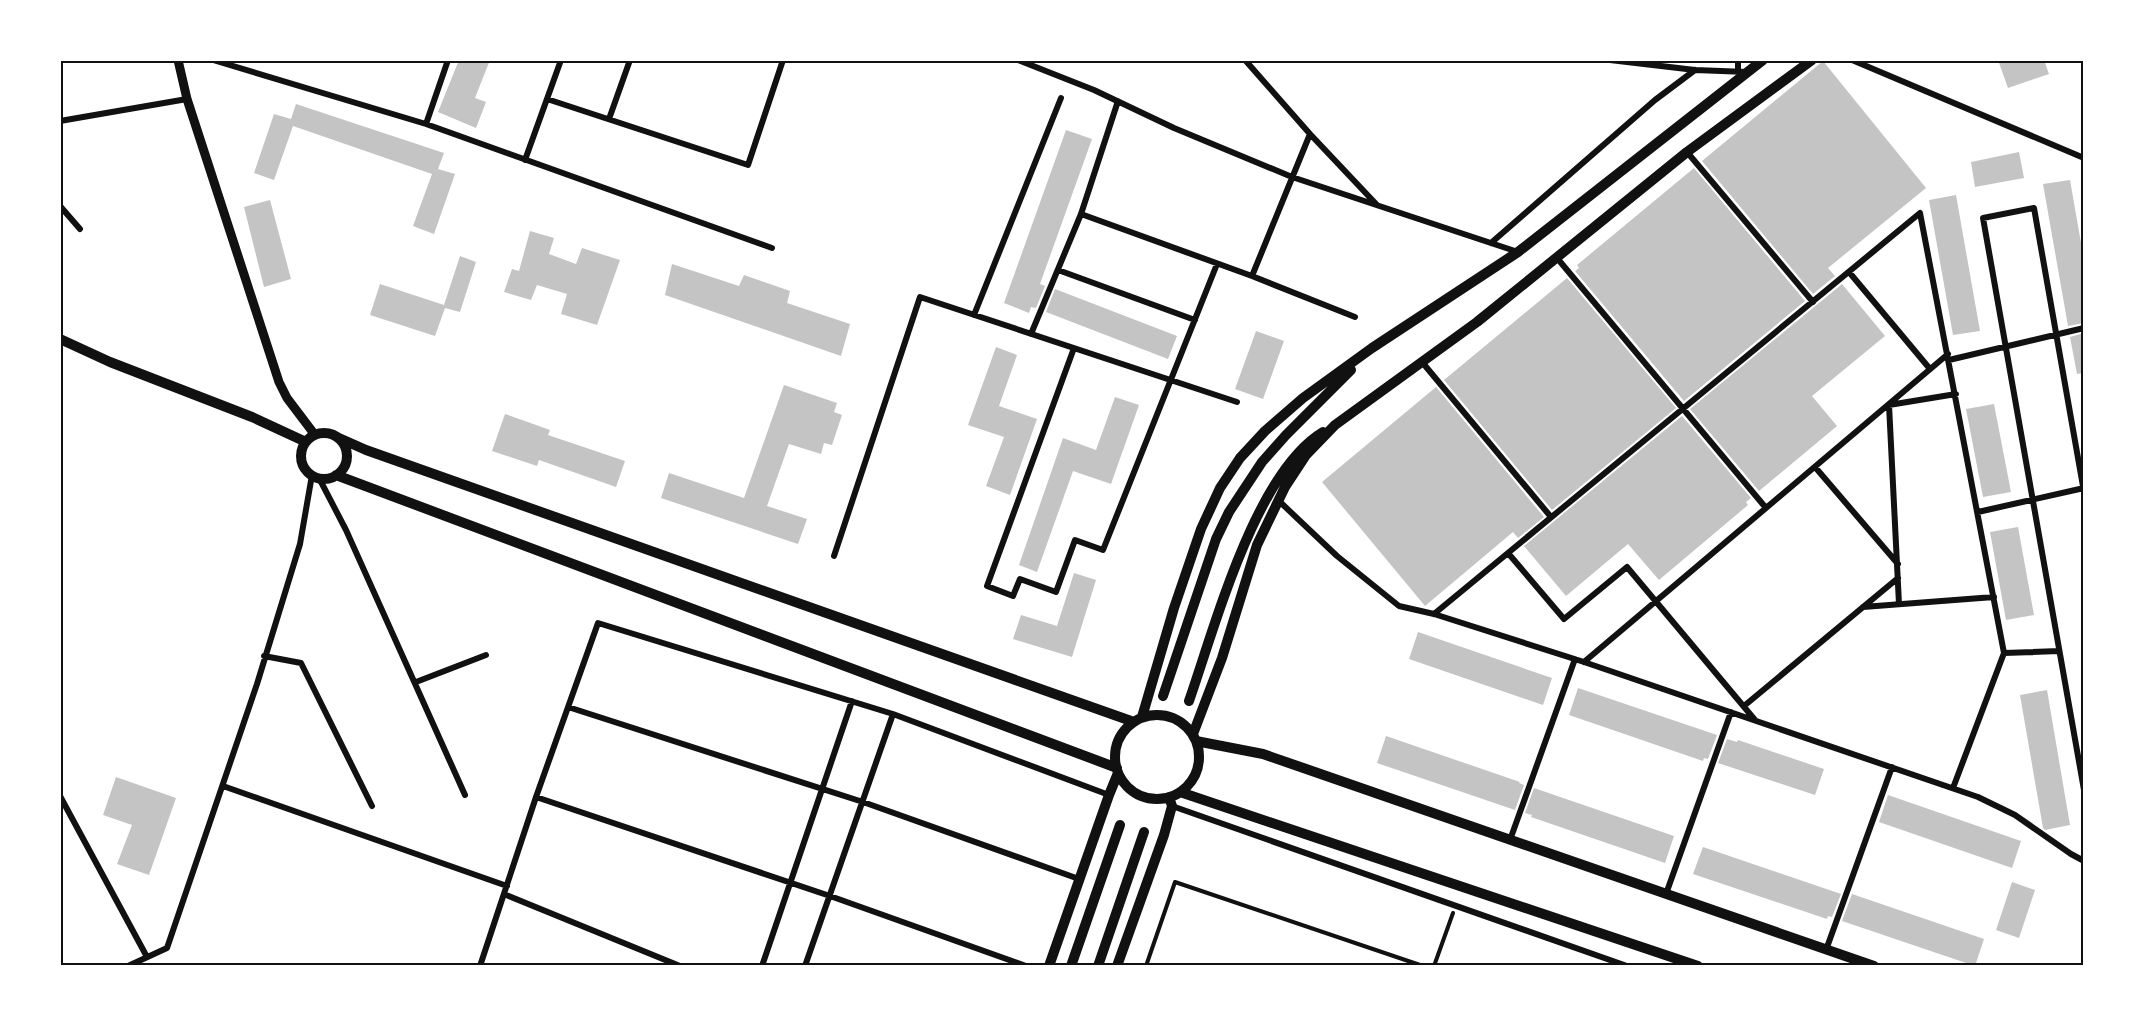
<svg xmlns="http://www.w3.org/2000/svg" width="2144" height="1026" font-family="'Archivo Narrow',sans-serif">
<rect width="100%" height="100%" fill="#fff"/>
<path fill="#c4c4c4" d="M459,60H490L475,98L486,102L476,128L438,112Z
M1998,60H2044L2049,74L2008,88Z
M1823,61L1926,188L1828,268L1835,276L1813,294L1702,161Z
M296,104L444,153L438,169L455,174L434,234L413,226L432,174L293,126L274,180L254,173L274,114L291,119Z
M1066,130L1092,139L1040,284L1045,286L1036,308L1031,307L1029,313L1004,303Z
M2019,152L2024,178L1975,187L1971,162Z
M1694,168L1805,301L1684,401L1575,271L1579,268L1577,265Z
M2070,180L2084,260V323L2068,326L2043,184Z
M1956,195L1980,331L1953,335L1929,200Z
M270,200L291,279L264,287L244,207Z
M530,231L554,238L549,254L576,264L582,248L620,260L597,325L561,314L567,294L537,285L531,300L504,292L512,269L519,271Z
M460,256L476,262L460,312L445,308L435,336L370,315L380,284L444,305Z
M672,264L739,286L744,275L790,291L787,303L850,324L841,356L665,295Z
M1567,278L1676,408L1552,510L1444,380Z
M1842,284L1885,336L1812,396L1837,426L1759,491L1690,409Z
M1055,289L1177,336L1168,359L1046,312Z
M1256,331L1284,341L1263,399L1235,389Z
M2084,333V373L2077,374L2070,337Z
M996,347L1017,355L999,406L1037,419L1010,495L986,486L1004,437L968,425Z
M784,385L837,403L834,412L842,415L832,445L824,443L821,454L789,444L767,506L807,519L798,544L661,498L669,473L744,498Z
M1436,387L1544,517L1518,538L1513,532L1425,606L1322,482Z
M1115,397L1139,405L1111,484L1073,471L1037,572L1019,565L1063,438L1096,450Z
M1994,404L2011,492L1983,497L1966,409Z
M505,414L550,430L548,435L625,461L616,487L539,460L537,466L492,451Z
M1682,416L1751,498L1746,502L1748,505L1659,580L1628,544L1566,596L1524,546Z
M2018,527L2034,615L2006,620L1990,532Z
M1074,573L1096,580L1072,657L1013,639L1021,615L1057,626Z
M1418,632L1552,678L1543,705L1409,659Z
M1578,688L1717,735L1708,759L1704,758L1703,761L1569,715Z
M2047,690L2070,825L2045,830L2043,828L2020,695Z
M1386,736L1520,782L1519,783L1524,785L1515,810L1377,763Z
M1727,739L1737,742L1738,740L1824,769L1815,795L1718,763Z
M116,777L176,798L149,875L117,864L132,825L103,815Z
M1534,788L1674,836L1665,863L1531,817L1532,815L1525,813Z
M1888,795L2021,841L2012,868L1879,822Z
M1703,847L1841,894L1832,917L1828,916L1827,919L1693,874Z
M2012,882L2035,890L2019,938L1996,930Z
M1852,894L1984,939L1975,966L1842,921Z"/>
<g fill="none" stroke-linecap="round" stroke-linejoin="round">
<path stroke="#111" stroke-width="4" d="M1146,966L1175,882L1423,966
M1434,966L1453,913"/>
<path stroke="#111" stroke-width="6" d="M213,60L426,124L772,248
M1018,60L1094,90L1174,128L1292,177L1518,252
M1245,60L1310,134L1377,205
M1610,60L1695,70L1747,72
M1852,60L2084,158
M1738,71V60
M547,99L748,165L783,60
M609,119L630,60
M60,121L187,99
M426,124L448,60
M1687,152L1813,302
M525,160L561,60
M60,206L80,229
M1081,214L1252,276L1355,317
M1491,243L1655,100L1695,70
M1557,258L1766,508
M1058,270L1195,320
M1849,272L1930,369
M1252,276L1310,134
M974,315L1061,98
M1031,334L1081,214L1118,101
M1074,348L987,586L1013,596L1020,579L1056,592L1075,540L1103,550L1217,264
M1949,360L2084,328
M1422,362L1551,517
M1815,467L1898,564
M319,478L346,530L465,795
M2084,492L2034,208L1983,218L2084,790
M1279,501L1337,556L1399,606L1434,614L1584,662L1978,797L2015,815L2071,854L2084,861
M1978,512L2084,488
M1508,553L1564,619L1627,567L1755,720
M834,556L920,297L1237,402
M1899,604L1889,405L1956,394
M1863,607L1994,597
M1434,614L1920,213L2004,653
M264,656L301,663L372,806
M1584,662L1948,354
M416,682L486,655
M1744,706L1898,578
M568,707L863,802L1079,879
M223,786L507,886
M1953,788L2004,653L2059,651
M60,796L147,957
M536,797L830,896L1026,966
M1172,806L1627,966
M1510,840L1575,659
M504,894L680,966
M1666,894L1731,712
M1826,950L1892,767
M128,966L167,948L257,684L300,544L312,475
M480,966L536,797L598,623L893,714L1109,795
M762,966L852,701
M805,966L893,714"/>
<path stroke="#111" stroke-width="9" d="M178,60L187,99L279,382L287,398L315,435"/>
<path stroke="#111" stroke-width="10" d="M60,339L110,362L252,417L306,442
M301 456a23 23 0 1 1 46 0a23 23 0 1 1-46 0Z
M339,438L366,450L1134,722
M336,475L1117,768
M1163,696L1216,539L1229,512L1262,462L1286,435L1351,370
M1189,701C1215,627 1255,473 1323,432
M1115 757a42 42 0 1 1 84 0a42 42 0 1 1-84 0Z
M1142,717L1174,608L1201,529L1220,488L1240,458L1265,431L1303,398L1372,348L1518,252L1763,60
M1193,734L1222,658L1257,545L1285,487L1306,455L1335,425L1477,322L1687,152L1812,60
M1196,741L1263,754L1874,966
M1180,792L1698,966
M1049,966L1109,795L1118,773
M1071,966L1120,825
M1098,966L1144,832
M1117,966L1164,835L1172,806L1169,797"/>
</g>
<rect width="2144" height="1026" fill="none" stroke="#ffffff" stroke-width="123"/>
<rect x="62" y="62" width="2020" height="902" fill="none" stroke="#111" stroke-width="2"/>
</svg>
